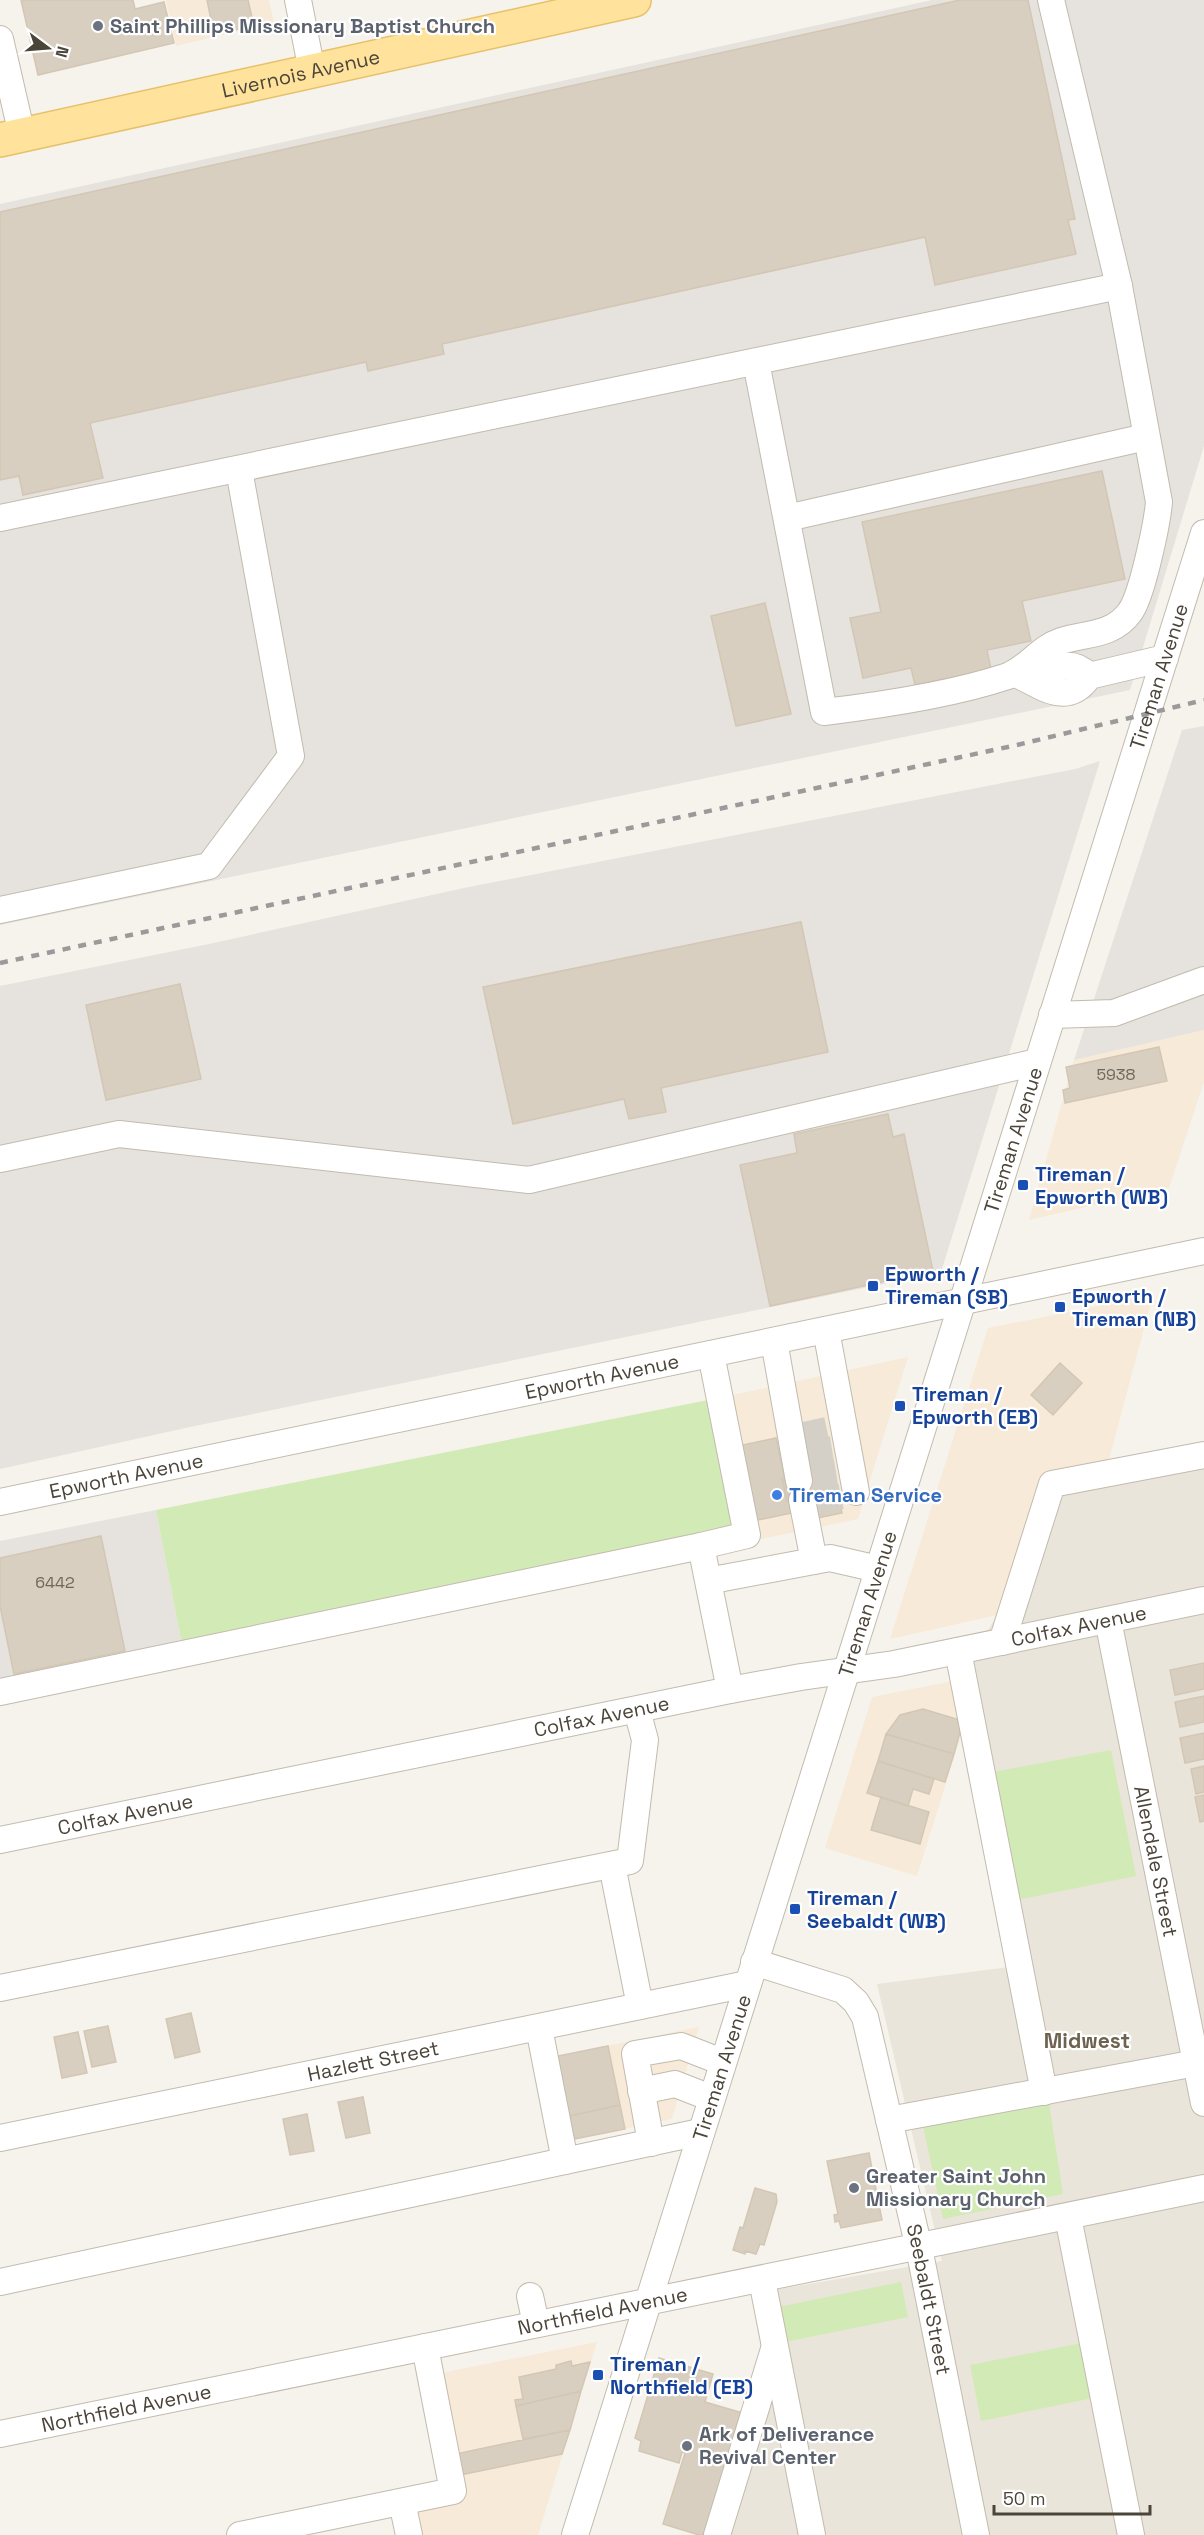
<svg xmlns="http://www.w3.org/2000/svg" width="1204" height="2535" font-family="'Space Grotesk',sans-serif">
<rect width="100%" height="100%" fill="#f6f3ec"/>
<path fill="#eae5da" d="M1204,1443V2535H705L764,2346L774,2290L942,2261L877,1984L1009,1967L958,1680L997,1615L1047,1472L1108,1463Z"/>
<path fill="#f7ead8" d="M166,0H269L274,23L176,46Z
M1204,1030V1082L1169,1188L1029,1220L1074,1060Z
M1153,1295L1108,1463L1047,1472L997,1615L890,1639L988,1328Z
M908,1357L858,1519L756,1540L728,1396Z
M958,1680L967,1716L917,1876L825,1848L872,1697Z
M699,2027L672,2119L569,2140L553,2057Z
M597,2342L538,2535H417L411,2508L460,2497L436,2374Z"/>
<path fill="#e6e2dd" d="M932,0H1204V446L1130,690L0,925V204Z
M1204,726V1030L1074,1060L1182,730Z
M1100,761L941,1272L190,1427L0,1469V986L209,944L464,888L1075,769Z
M156,1510L182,1645L0,1681V1541Z"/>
<path fill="#d2eab5" d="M713,1399L739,1530L182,1645L156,1510Z
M1111,1750L1136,1876L1017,1900L993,1772Z
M1048,2097L1063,2194L943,2219L922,2122Z
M901,2282L908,2317L785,2342L778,2307Z
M1087,2342L1098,2397L981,2421L970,2365Z"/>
<path fill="#d8cfc1" stroke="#d3c7b4" stroke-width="1.5" d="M21,0H133L135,9L164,2L174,43L38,75Z
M207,0H248L254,26L214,34Z
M960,0H1028L1075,219L1068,220L1076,254L935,285L925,237L442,344L444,354L368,371L366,362L90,423L103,478L23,495L19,476L0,480V212Z
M1102,471L1125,579L1022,601L1031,641L987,650L991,669L915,685L911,668L863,678L850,618L881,612L862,522Z
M765,603L791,714L736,726L711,616Z
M801,922L828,1052L661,1088L666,1112L629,1119L624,1099L513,1124L483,987Z
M180,984L201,1079L106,1100L86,1005Z
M1159,1047L1167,1081L1065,1103L1063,1090L1070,1088L1066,1067Z
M888,1114L893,1137L904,1134L933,1271L770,1306L740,1165L797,1153L794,1134Z
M1060,1363L1082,1383L1053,1415L1031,1395Z
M823,1421L842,1513L817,1518L812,1496L787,1501L782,1478L807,1473L798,1427Z
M776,1438L792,1513L753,1521L738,1446Z
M101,1536L125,1651L14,1674L0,1606V1558Z
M1204,1663V1689L1175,1695L1170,1670Z
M1204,1696V1722L1180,1727L1175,1702Z
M923,1709L963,1721L954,1754L886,1734L900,1715Z
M1204,1733V1759L1185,1763L1180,1738Z
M886,1734L954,1754L945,1782L878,1761Z
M878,1761L934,1779L929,1794L913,1789L908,1806L867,1793Z
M1204,1766V1792L1196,1794L1191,1769Z
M1204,1795V1821L1200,1822L1195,1797Z
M881,1797L929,1812L920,1844L871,1830Z
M191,2013L200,2052L175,2058L166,2019Z
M108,2026L116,2062L92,2067L84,2031Z
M78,2032L87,2073L62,2078L54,2037Z
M608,2046L620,2105L565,2117L553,2057Z
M363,2097L370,2133L346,2138L338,2102Z
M620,2105L625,2129L569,2140L565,2117Z
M307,2114L314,2151L290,2155L283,2119Z
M869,2153L882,2220L841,2228L839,2221L835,2222L834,2215L838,2214L827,2161Z
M755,2188L776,2194L777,2202L764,2245L760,2244L756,2254L745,2251V2254L733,2250L740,2227L743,2228Z
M659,2358L713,2374L705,2402L743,2413L707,2535H699L663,2524L685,2453L682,2452L679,2463L639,2451L641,2441L635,2438Z
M571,2361L572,2366L590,2362L581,2391L516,2406L515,2400L523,2399L519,2377L556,2369V2365Z
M581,2391L570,2430L523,2439L516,2406Z
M570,2430L562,2454L455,2476L451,2455Z"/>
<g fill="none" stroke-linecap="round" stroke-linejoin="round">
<path stroke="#d4d0c8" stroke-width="26" stroke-dasharray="26 13" stroke-linecap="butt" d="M804,1435L827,1430
M807,1453L832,1449
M811,1476L836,1472
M817,1501L841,1496"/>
<g stroke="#c2bbae" stroke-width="28">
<g id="minor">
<path d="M298,0L312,71"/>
<path d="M0,39L22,135"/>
<path d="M756,362L824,712C883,705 951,695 1008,676C1028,668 1040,648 1061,641C1086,633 1113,636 1130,612C1142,596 1157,524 1159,502L1119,286"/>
<path d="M0,518L1119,286L1051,0"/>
<path d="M787,518L1146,437"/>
<path d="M1014,673C1041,685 1067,709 1089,676L1165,658"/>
<path d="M1040,685C1053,666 1071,658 1089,676"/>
<path d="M0,910L209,866L291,756L239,470"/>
<path d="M1052,1015L1114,1013L1204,980"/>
<path d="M0,1159L119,1134L529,1180L1037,1062"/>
<path d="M826,1330L856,1492"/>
<path d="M774,1341L799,1481"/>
<path d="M802,1500L814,1561"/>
<path id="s1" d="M0,1502L1204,1251"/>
<path d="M701,1546L730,1690"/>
<path d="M718,1579L830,1558L878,1569"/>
<path id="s2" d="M1108,1620L1204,2103"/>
<path d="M1002,1642L1052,1484L1204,1455"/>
<path d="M958,1651L1044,2092"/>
<path d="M0,1692L701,1546L747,1535L711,1354"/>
<path id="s3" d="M0,1840L730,1690L801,1677L894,1664L1204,1600"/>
<path d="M612,1865L640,2006"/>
<path id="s4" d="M754,1962L843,1990L856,2002L865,2017L919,2248L976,2535"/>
<path d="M0,1988L630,1861L645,1740L637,1710"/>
<path d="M539,2028L565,2161"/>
<path d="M641,2091L675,2084L711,2098"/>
<path d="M889,2120L1196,2063"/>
<path id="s5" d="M0,2138L747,1984"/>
<path d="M651,2143L635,2054L681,2046L722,2062"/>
<path d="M1068,2217L1131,2535"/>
<path d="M762,2280L812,2535"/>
<path d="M0,2282L700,2132"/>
<path d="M530,2296L536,2324"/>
<path id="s6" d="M0,2434L1204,2188"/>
<path d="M402,2502L409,2535"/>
<path d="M240,2535L453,2491L425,2347"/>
<path id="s7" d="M575,2535L1204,533"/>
<path d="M717,2535L774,2349"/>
</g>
</g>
<g stroke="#e6c16a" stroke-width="36">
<g id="major">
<path id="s8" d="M0,140L634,0"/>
</g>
</g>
<use href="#minor" stroke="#fff" stroke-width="26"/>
<use href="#major" stroke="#ffe39c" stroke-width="33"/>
<path stroke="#9a9a9a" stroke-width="4.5" stroke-dasharray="8 8" stroke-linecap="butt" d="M0,963L1017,745L1204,700"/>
</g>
<g fill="#6b7280" stroke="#fff" stroke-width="2">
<circle cx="98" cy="26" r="6"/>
<circle cx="854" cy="2188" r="6"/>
<circle cx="687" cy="2446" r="6"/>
</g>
<g fill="#1a4fb4" stroke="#fff" stroke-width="2">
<rect x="1017" y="1179" width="12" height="12" rx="3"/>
<rect x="867" y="1280" width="12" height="12" rx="3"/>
<rect x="1054" y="1301" width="12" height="12" rx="3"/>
<rect x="894" y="1400" width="12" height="12" rx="3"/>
<rect x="789" y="1903" width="12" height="12" rx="3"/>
<rect x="592" y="2369" width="12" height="12" rx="3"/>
</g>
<circle fill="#3f7fe0" stroke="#fff" stroke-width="2" cx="777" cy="1495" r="6"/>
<g text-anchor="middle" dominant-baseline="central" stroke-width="4.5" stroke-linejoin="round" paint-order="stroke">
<g font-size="16" fill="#6e675b">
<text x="1116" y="1074">5938</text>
<text x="55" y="1582">6442</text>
</g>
<g font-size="20" font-weight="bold" fill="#5b616d" stroke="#fff" text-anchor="start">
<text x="110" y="26">Saint Phillips Missionary Baptist Church</text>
<text x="866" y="2176">Greater Saint John<tspan x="866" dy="23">Missionary Church</tspan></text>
<text x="699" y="2434">Ark of Deliverance<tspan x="699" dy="23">Revival Center</tspan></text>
</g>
<g font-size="20" fill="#4b4439" stroke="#fff">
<text stroke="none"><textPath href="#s8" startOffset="308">Livernois Avenue</textPath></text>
<text stroke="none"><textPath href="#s7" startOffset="1948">Tireman Avenue</textPath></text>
<text stroke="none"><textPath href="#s7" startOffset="1462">Tireman Avenue</textPath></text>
<text stroke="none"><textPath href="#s1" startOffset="615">Epworth Avenue</textPath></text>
<text stroke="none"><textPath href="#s1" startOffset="129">Epworth Avenue</textPath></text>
<text stroke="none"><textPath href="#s7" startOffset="976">Tireman Avenue</textPath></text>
<text stroke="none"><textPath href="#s3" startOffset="1100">Colfax Avenue</textPath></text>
<text stroke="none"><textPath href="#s3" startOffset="614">Colfax Avenue</textPath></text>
<text stroke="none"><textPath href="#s3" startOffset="128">Colfax Avenue</textPath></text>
<text stroke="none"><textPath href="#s2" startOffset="246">Allendale Street</textPath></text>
<text stroke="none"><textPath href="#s5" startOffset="381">Hazlett Street</textPath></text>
<text stroke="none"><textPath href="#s7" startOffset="490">Tireman Avenue</textPath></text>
<text stroke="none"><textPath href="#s4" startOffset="418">Seebaldt Street</textPath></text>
<text stroke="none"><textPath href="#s6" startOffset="615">Northfield Avenue</textPath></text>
<text stroke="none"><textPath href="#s6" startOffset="129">Northfield Avenue</textPath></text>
</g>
<g font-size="20" font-weight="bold" fill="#164399" stroke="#fff" text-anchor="start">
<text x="1035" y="1174">Tireman /<tspan x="1035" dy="23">Epworth (WB)</tspan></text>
<text x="885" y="1274">Epworth /<tspan x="885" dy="23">Tireman (SB)</tspan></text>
<text x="1072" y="1296">Epworth /<tspan x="1072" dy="23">Tireman (NB)</tspan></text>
<text x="912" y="1394">Tireman /<tspan x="912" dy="23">Epworth (EB)</tspan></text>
<text x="807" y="1898">Tireman /<tspan x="807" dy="23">Seebaldt (WB)</tspan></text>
<text x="610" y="2364">Tireman /<tspan x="610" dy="23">Northfield (EB)</tspan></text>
</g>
<g font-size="20" font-weight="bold" fill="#366cbe" stroke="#fff" text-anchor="start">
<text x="789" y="1495">Tireman Service</text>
</g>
<g font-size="21" font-weight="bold" fill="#6e6250" stroke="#fff">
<text x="1087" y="2040">Midwest</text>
</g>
</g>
<g transform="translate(48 48) rotate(106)" stroke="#ffffff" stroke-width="4.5" paint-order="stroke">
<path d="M0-4.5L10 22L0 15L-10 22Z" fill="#4b4439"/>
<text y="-9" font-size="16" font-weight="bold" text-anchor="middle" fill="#4b4439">N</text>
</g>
<path d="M994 2505v9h156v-9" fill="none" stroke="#4b4439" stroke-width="3"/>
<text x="1003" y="2505" font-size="18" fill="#4b4439" stroke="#ffffff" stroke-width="4.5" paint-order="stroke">50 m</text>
</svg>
